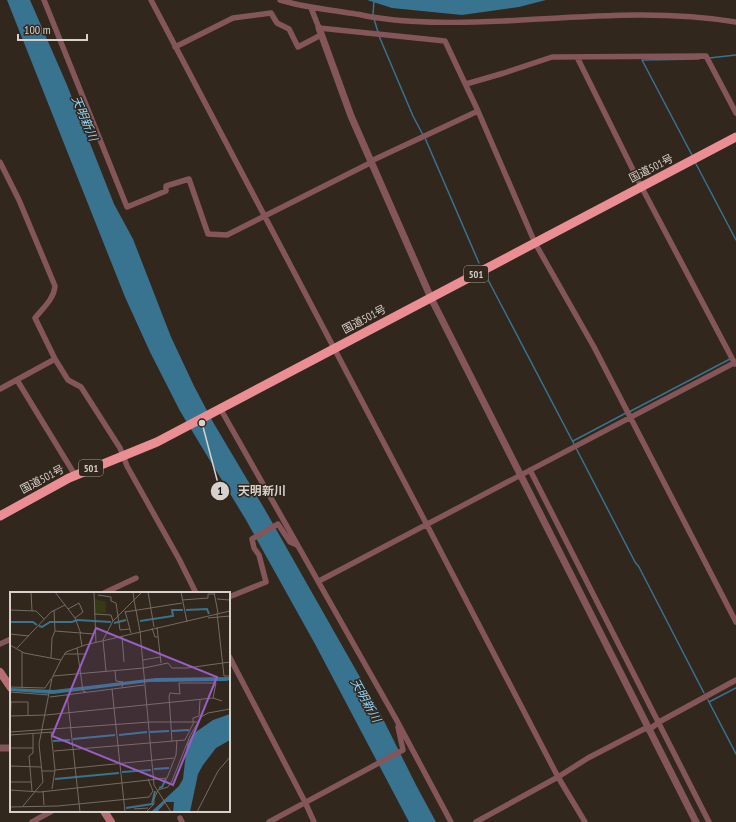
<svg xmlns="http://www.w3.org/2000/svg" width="736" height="822" font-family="'PT Sans Narrow','Noto Sans JP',sans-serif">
<rect width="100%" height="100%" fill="#31271d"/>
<path fill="#387390" d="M7,0H30L67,85L114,204L133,239L171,337L194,386L213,422L264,508L378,709L416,785L436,822H409L315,644L246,520L180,411L150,352L125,297Z
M367,0H546L519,7L462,15L392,8Z"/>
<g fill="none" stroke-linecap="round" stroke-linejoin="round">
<path stroke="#387390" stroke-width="1.5" d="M373,15L374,0
M374,19L378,32
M379,36L413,116L423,135
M709,58L736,55
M425,138L479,263
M693,157L642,60L699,59
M695,162L736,240
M485,274L574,444
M629,412L730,359
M573,441L626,413
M576,448L635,562L639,567L704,693
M708,700L736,754
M709,702L736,688"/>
<path stroke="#845659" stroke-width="5.5" d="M44,0L127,207L166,191V186L189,179L208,234L227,235L370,163L371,161L478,111
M151,0L427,525L558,777L585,822
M280,0C303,7 325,9 349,13C359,14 369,17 379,18C419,24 462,23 503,21C580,17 660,9 736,22
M311,8L319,28L445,41L478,111L535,243L594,347L736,622
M175,47L233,18L271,13L277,23L289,29L298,47L321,35
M577,57L641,186L735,364
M466,84L504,73L552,57L706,56L736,113
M0,162L19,200L55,286C54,299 43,308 35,318L55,359L68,380L81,387L120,448L127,466L179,559L196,593
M17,380L75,475
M0,389L55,359
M220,408L396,719L451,822
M530,470L709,822
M319,581L736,362
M104,593L136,578
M229,597L266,582L259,555L254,548L252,539L278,524L290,542L297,545
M0,644L11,639
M229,656L305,802L314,822
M180,818L182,822
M32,822L52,811
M269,822L403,750L398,727
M476,822L558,777L588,758L644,729H650L659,722L736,680"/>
<path stroke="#845659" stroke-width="7" d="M319,28L351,116L431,298L696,822
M0,748H11"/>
<path stroke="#b76e73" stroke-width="8" d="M0,672L11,688
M104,811L111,822"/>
<path stroke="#ea8e94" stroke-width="9" d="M0,516L69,478L157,442L736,137"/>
</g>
<g text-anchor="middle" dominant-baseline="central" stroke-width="3" stroke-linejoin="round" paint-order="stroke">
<g fill="#31271d" stroke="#a69e97" stroke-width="1">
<rect x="464" y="266" width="24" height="16" rx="3"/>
<rect x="79" y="460" width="24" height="16" rx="3"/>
</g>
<g font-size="10" font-weight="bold" fill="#d8d1cb">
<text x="476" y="274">501</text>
<text x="91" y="468">501</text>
</g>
<g font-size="11" fill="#d8d1cb" stroke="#31271d">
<text transform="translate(651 168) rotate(-27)">国道501号</text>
<text transform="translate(364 319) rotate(-28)">国道501号</text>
<text transform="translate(42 479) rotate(-28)">国道501号</text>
</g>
<g font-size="12" font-style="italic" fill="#90d4f9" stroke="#31271d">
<text transform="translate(85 118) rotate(67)">天明新川</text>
<text transform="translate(366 700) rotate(61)">天明新川</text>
</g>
</g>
<g transform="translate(10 592)">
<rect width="220" height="220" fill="#31271d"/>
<path d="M85,7L96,10V21L84,22Z" fill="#343b14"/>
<path d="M220,85V88L216,89L139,90L43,102L0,99V96L44,98L146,86ZM220,122V148L206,156L193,173L188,182L180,220H163L164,210H156L147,220H141L169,194L173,187L177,152L183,142L203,128Z" fill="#387390"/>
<path fill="none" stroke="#387390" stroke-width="2" d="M176,18L197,17L199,22M130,29L163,24L162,18H173M0,30H23L27,33M104,31L116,28M29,34L32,35L40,30H62L67,28L101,30M162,139L179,138M140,140L159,139M109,143L137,140M63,147L105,143M43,149L60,148M144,177L159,176M112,180L141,178M45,187L109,181M149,196L152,195L156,187M116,216L142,212L145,199"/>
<path fill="none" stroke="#746b63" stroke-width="1" d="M21,0L22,19M45,0L65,26L71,42M84,0L86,51M132,0L124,8L130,39L144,193L161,220M138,0L144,35M171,0L177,30M204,0L208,21M88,3L101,5V9L106,11L110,38L120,37M207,7L220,8M172,8L198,6V2H204M58,17L69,11L73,20L65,26M0,18L26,19L34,27M115,19L121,41M115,20L172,11M207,21L214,84H220M84,22L101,23L103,29M198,26L220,24M147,35L151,71M142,36L145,45H148M45,39L84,42M0,42L19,44M70,42L72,54M112,44L114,70M0,53L14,61L51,68L56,60L75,53L220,19M7,56L41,20L55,13M67,56L73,99L76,100M12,60V96M54,62H76M41,66L42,46L45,39L44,18M133,68L150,65M96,79L93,48L103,29L124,8L123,0M105,79L106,89L113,90L112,95M43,84L134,76L158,71L162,76H177L220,70M0,95L35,96L41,87M102,97L115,220M0,100L39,103M57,102L70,220M40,105L134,93M0,110H18V124M0,124L36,123L203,106L212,109M183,130V126L189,124L190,108M0,138L1,110M0,140L140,130H188M41,140L45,178L42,197M0,143L44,140M162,149L159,104L160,101L170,102L169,91H206L203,106M0,156H23M44,159L175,148L184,130M0,174L31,175M45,178L164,166M32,179H45M0,184V142M0,190H21M0,198L30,200L157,186L166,163L167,148M22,199L19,164L23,161V142M33,199L34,213M144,207L148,198L158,195L162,189L180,144L191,125L198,121L220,117M13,214L33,190L29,152L42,86L51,68M0,215L48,214L139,205L143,199L138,187M124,217L138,216M136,220L144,212V206M187,220L208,179L220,165"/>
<path fill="#975ec3" fill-opacity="0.15" stroke="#975ec3" stroke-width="2" d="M86,36L207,85L163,193L42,144Z"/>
<rect width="220" height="220" fill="none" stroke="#d8d1cb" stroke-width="2"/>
</g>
<path fill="none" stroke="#d8d1cb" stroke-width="1.5" d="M202 423L220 491"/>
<g fill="#d8d1cb" stroke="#31271d" stroke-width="1.5">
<circle cx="202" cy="423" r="4"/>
<circle cx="220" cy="491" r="10"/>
</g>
<g font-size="12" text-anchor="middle" font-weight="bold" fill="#111">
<text x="220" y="495">1</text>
</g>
<g font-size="12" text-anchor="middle" font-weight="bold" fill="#d8d1cb" stroke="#31271d" stroke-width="3" stroke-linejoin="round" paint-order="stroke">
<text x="262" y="495">天明新川</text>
</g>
<path d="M18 34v6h69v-6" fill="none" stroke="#d8d1cb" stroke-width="2"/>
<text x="24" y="34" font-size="12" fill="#d8d1cb" stroke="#31271d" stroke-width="3" paint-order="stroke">100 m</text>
</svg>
